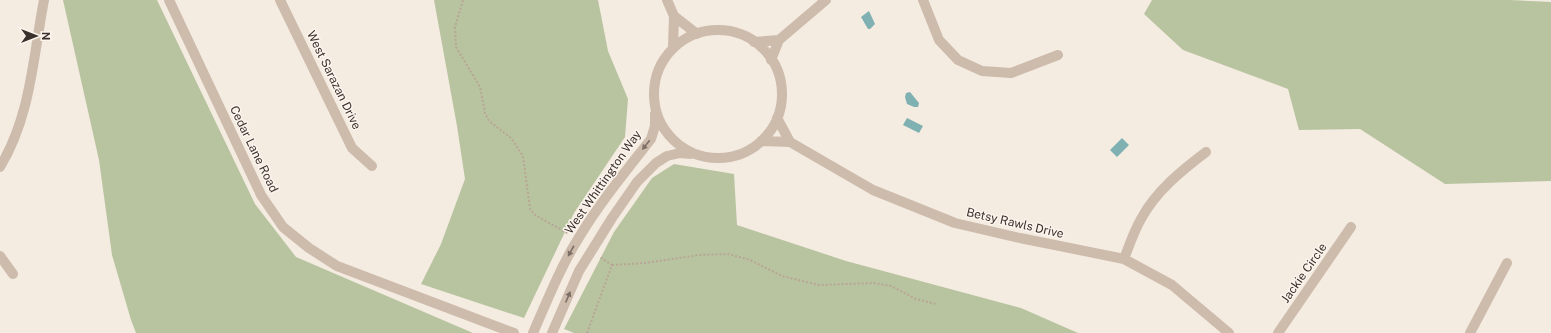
<svg xmlns="http://www.w3.org/2000/svg" width="1551" height="333" font-family="'Public Sans',sans-serif">
<rect width="100%" height="100%" fill="#f4ebe1"/>
<path fill="#b8c4a0" d="M63,0H157L255,204L296,257L473,333H136L131,320L112,255L99,160Z
M434,0H598L608,51L628,99L625,137L574,213L524,318L421,284L441,244L465,179L457,126Z
M1152,0H1509L1551,2V181L1445,184L1360,129L1299,130L1288,89L1183,50L1144,14Z
M674,164L734,174L737,225L846,261L1021,308L1078,333H574L564,329L614,232L652,178Z"/>
<path fill="#7fb0b2" d="M869,11L875,24L870,29H868L861,17Z
M910,92L919,103L918,107H914L907,104L905,97L906,93Z
M907,118L923,126L919,133L903,125Z
M1122,138L1129,145L1117,157L1110,150Z"/>
<g fill="none" stroke-linecap="round" stroke-linejoin="round">
<path stroke="#b9a596" stroke-width="2" stroke-dasharray="2 2" stroke-linecap="butt" d="M463,0L455,27L456,47L480,87L485,113L489,121L511,138L523,156L530,209L535,215L569,234
M612,265L645,263L699,255L728,254L750,260L782,276L819,285L874,283L891,286L916,299L936,304
M587,333L612,265L600,257"/>
<path stroke="#cdbbac" stroke-width="10" d="M280,0L352,148L372,166
M667,0L674,16L673,48
M923,0L939,40L958,60L982,71L1011,73L1058,55
M674,16L697,34
M654 94a64 64 0 1 1 128 0a64 64 0 1 1-128 0Z
M754,42L779,40
M771,60L779,40L826,0
M777,118L790,142
M761,141L790,142L873,190L955,223L1020,238L1124,259L1172,285L1229,333
M0,167C31,116 33,57 44,0
M0,256L13,274
M1124,259C1129,246 1134,231 1141,219C1156,191 1181,171 1206,152
M533,333C547,301 560,268 578,239C599,204 625,172 651,139L655,126V114
M552,333L579,271L612,218L637,182L656,163L667,156L680,153L691,154
M1278,333L1351,227
M1470,333L1507,263"/>
<path stroke="#cdbbac" stroke-width="10" d="M169,0L261,195L283,227L309,248L337,266L514,333"/>
</g>
<defs><path id="oneway-solid" d="M-6-.8H1V-3.2L6.5 0L1 3.2V.8H-6Z"/></defs>
<g fill="#7d6f65">
<use href="#oneway-solid" transform="translate(646 145) rotate(128)"/>
<use href="#oneway-solid" transform="translate(571 251) rotate(119)"/>
<use href="#oneway-solid" transform="translate(568 297) rotate(-67)"/>
</g>
<g text-anchor="middle" dominant-baseline="central" stroke-width="3" stroke-linejoin="round" paint-order="stroke">
<g font-size="12" fill="#3b302b" stroke="#fbf5ee">
<text transform="translate(334 80) rotate(64)">West Sarazan Drive</text>
<text transform="translate(254 149) rotate(64)">Cedar Lane Road</text>
<text transform="translate(603 182) rotate(-55)">West Whittington Way</text>
<text transform="translate(1015 223) rotate(13)">Betsy Rawls Drive</text>
<text transform="translate(1304 273) rotate(-55)">Jackie Circle</text>
</g>
</g>
<g transform="translate(36 36) rotate(90)" stroke="#fbf5ee" stroke-width="3" paint-order="stroke">
<path d="M0-3L7 15L0 10L-7 15Z" fill="#3b302b"/>
<text y="-6" font-size="11" font-weight="bold" text-anchor="middle" fill="#3b302b">N</text>
</g>
</svg>
